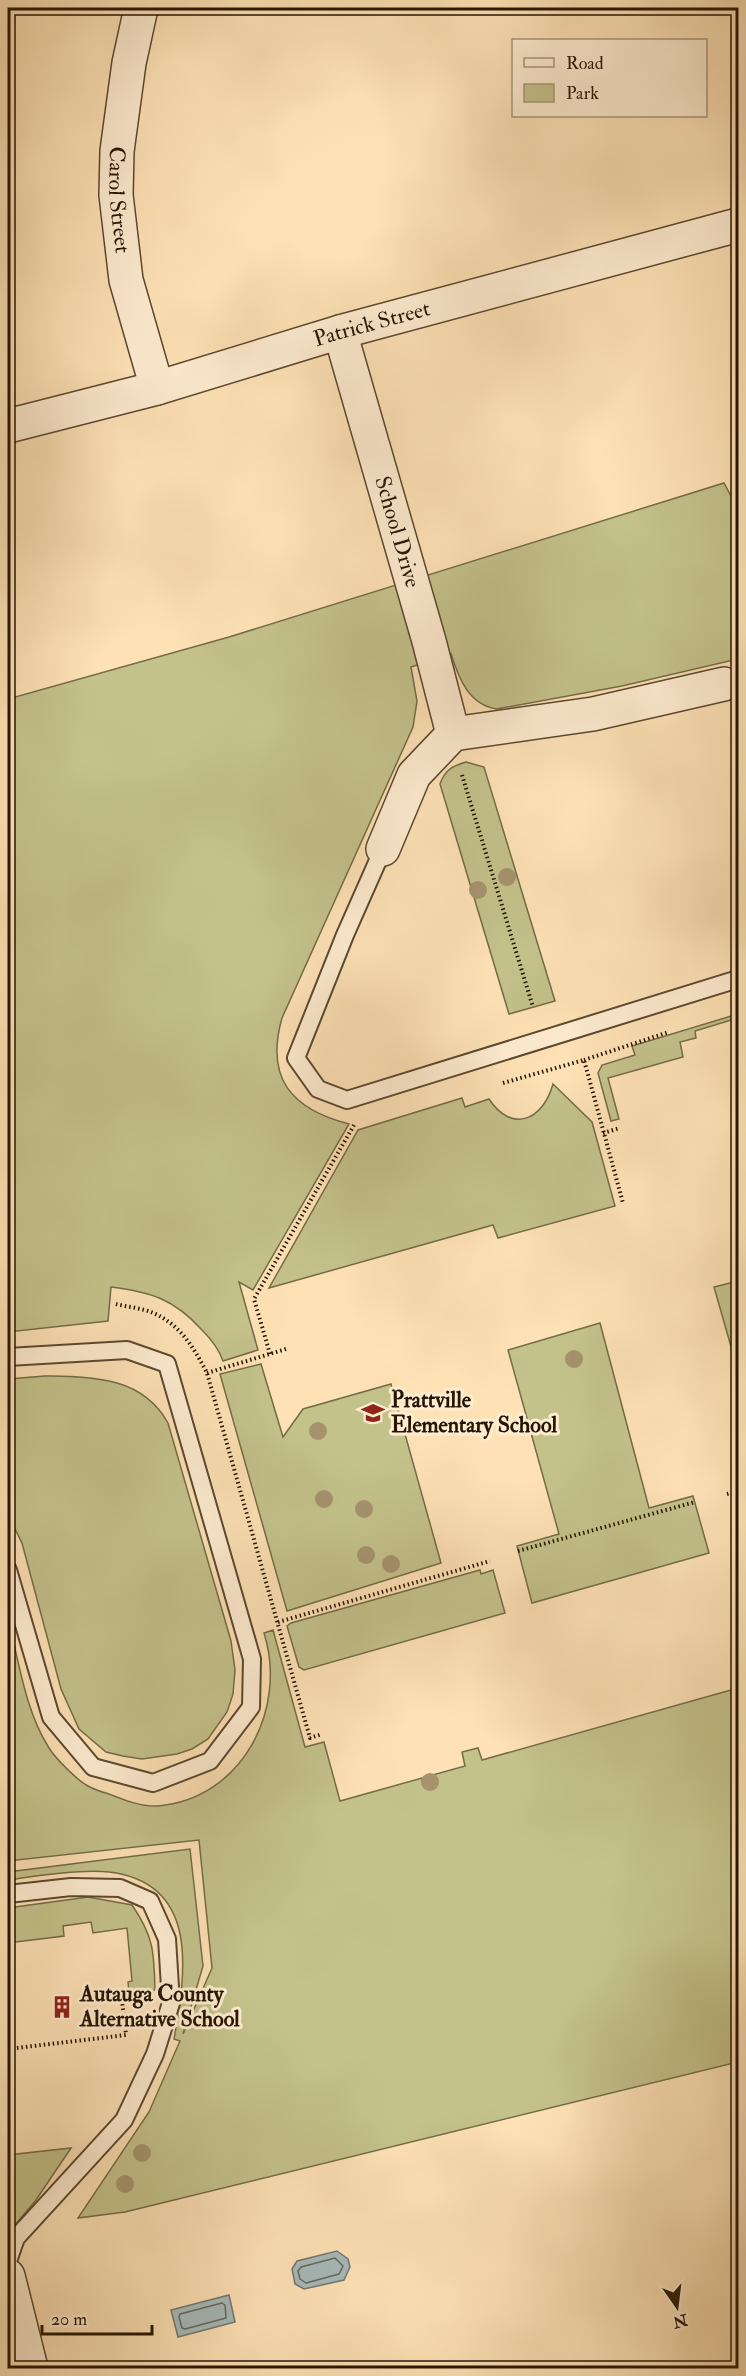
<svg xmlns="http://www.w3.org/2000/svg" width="746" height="2376" font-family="'IM FELL Double Pica',serif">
<rect width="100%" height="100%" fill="#fee2b6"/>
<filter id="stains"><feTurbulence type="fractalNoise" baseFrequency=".00333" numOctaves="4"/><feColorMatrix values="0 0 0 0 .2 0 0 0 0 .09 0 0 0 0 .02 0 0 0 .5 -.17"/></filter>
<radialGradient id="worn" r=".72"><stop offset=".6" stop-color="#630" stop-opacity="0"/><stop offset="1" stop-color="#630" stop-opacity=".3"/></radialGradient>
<path fill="#c4c28b" stroke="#746c47" stroke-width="1.5" d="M724,483L738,509V659L622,686L497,709C469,705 459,679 451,654L411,667L417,701L413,727L282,1018C265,1078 291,1109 349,1124L253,1290L239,1282L258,1350L223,1361C219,1349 211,1339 202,1330C174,1299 151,1292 111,1287L108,1321L8,1332V699L229,637Z
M466,762L484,767L555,1001L509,1014L440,784C445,770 452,766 466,762Z
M738,1014V1018L695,1031L696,1038L680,1042L683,1057L608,1078L619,1119L611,1121L598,1073L602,1065L635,1055L632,1046Z
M553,1084L592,1122L615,1206L498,1238L493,1225L269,1288L358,1130L462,1098L465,1107L489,1099C512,1134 543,1120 553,1084Z
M738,1281V1371L714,1287Z
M600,1323L649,1508L693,1496L709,1553L532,1603L517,1546L559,1534L508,1350Z
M261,1364L283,1437L303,1409L391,1384L441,1563L287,1611L220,1374Z
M45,1376C92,1377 142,1376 168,1423L231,1641L235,1670L233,1694L227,1712L208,1739L192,1749L177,1754L142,1759L123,1756L106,1752L79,1729L61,1689L22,1543L8,1515V1379Z
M480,1570L481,1574L493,1570L505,1613L304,1670L299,1667L287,1626L291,1623Z
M8,1618C19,1662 25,1710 49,1748C55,1758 78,1781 88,1786C95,1790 102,1792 109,1794C124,1800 142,1807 158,1806C242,1799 288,1709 264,1633L273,1630L305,1747L324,1742L340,1801L465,1766L462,1752L478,1748L482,1760L738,1688V2062L125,2212L78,2218L149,2112L180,2041L174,2039C186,1972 200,1883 109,1872C81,1869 36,1876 8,1880V1872L190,1849L203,1966L183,2034L212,1968L199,1840L8,1861Z
M88,1897L132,1905C154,1937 154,1952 155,1990L129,1992L128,1982L132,1981L127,1928L93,1933L91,1922L63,1926L64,1936L8,1943V1908Z
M71,2148L36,2200L10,2231L8,2223V2155Z"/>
<path fill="#a6baba" stroke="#727871" stroke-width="1.5" d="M337,2251L348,2259L350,2267L344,2280L304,2289L295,2284L292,2269L297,2261Z
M229,2295L235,2322L178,2337L171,2310Z"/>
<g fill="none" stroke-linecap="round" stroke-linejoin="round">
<path stroke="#66685e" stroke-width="1.5" d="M335,2258L343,2266L339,2274L306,2283L300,2279L298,2271L301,2267Z
M222,2303L225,2305L226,2318L185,2329L182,2328L179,2317L180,2314Z"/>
<g stroke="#5b4830" stroke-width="20">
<path id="service" d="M383,849L345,935L296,1058L318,1089L347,1100L738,979
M8,1357L127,1350L167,1364L252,1659L251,1707L210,1761L153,1783L93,1767L51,1717L8,1570
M8,1894L71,1887L120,1888L150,1901L167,1939L171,2003L155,2054L124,2120L16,2238L8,2261"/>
</g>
<g stroke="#5b4830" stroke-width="36">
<g id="minor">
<path id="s1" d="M141,8L129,63L117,151L116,195L126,280L157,388"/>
<path id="s2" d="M340,332L429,641L453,734"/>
<path id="s3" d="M8,426L157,388L340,332L738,225"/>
<path d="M383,849L414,775L453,734L593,714L724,684"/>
<path d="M8,2276L31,2368"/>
</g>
</g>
<path stroke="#251503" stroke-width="4" stroke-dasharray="1.5 3" stroke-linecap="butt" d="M462,775L533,1007
M584,1060L669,1032
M503,1083L584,1060L623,1203
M603,1133L620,1128
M116,1304C127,1307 142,1308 153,1313C180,1324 194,1348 207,1373L310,1738L322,1734
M270,1354L254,1299L354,1125
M207,1373L286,1349
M727,1494L738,1491
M518,1551L695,1502
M278,1622L490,1561
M8,2049L126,2035L122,2001L143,1999"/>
<use href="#service" stroke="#feecd0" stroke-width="16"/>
<use href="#minor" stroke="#feecd0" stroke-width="33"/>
</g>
<g fill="#a5936e">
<circle cx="507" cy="877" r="9"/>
<circle cx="478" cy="890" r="9"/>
<circle cx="574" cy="1359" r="9"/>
<circle cx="318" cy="1431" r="9"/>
<circle cx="324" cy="1499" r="9"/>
<circle cx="364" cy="1509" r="9"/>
<circle cx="366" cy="1555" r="9"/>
<circle cx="391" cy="1564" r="9"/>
<circle cx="430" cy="1782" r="9"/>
<circle cx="142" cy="2153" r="9"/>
<circle cx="125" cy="2184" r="9"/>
</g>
<defs>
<g id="school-bare" transform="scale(1.8)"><path d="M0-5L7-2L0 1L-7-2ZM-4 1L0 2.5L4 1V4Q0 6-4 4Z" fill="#8f2418" stroke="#feecd0" stroke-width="2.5" paint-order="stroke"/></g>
<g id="building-bare" transform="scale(1.8)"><path d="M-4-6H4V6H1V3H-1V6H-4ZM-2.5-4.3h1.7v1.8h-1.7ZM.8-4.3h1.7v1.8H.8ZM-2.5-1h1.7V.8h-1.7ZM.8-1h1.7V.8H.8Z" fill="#8f2418" stroke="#feecd0" stroke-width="2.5" paint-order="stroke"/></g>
</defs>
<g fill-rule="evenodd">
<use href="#school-bare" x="373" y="1413"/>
<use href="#building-bare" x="62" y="2007"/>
</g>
<g text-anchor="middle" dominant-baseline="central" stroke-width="6" stroke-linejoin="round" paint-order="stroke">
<g font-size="22" fill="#251503" stroke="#feecd0">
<text stroke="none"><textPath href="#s1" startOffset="194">Carol Street</textPath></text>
<text stroke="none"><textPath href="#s3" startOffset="378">Patrick Street</textPath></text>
<text stroke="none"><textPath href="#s2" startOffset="208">School Drive</textPath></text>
</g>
<g font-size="22" font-weight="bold" fill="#251503" stroke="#feecd0" text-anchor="start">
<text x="391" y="1400">Prattville<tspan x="391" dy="25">Elementary School</tspan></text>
<text x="80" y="1994">Autauga County<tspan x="80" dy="25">Alternative School</tspan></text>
</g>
</g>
<rect width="746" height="2376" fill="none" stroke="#fee2b6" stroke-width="30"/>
<rect x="9" y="9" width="728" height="2358" fill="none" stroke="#251503" stroke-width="3"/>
<rect x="15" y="15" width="716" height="2346" fill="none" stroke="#251503" stroke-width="1.5"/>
<rect x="512" y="39" width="195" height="78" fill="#feecd0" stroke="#a7967e" stroke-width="1.5"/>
<rect x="524" y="58" width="30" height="9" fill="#feecd0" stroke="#a7967e" stroke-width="1.5"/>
<text x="566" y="69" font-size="18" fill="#251503">Road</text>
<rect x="524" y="84" width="30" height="18" fill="#c4c28b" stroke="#a7967e" stroke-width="1.5"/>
<text x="566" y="99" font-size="18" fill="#251503">Park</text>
<g transform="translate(677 2307) rotate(166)" stroke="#feecd0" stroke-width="4.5" paint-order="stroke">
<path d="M0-4.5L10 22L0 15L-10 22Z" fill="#251503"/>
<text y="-9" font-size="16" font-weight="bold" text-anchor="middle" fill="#251503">N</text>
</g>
<path d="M42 2325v9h110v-9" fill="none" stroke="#251503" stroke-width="3"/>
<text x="51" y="2325" font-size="18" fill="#251503" stroke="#feecd0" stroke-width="4.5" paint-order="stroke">20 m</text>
<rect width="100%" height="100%" filter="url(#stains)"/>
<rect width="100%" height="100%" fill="url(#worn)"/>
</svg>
